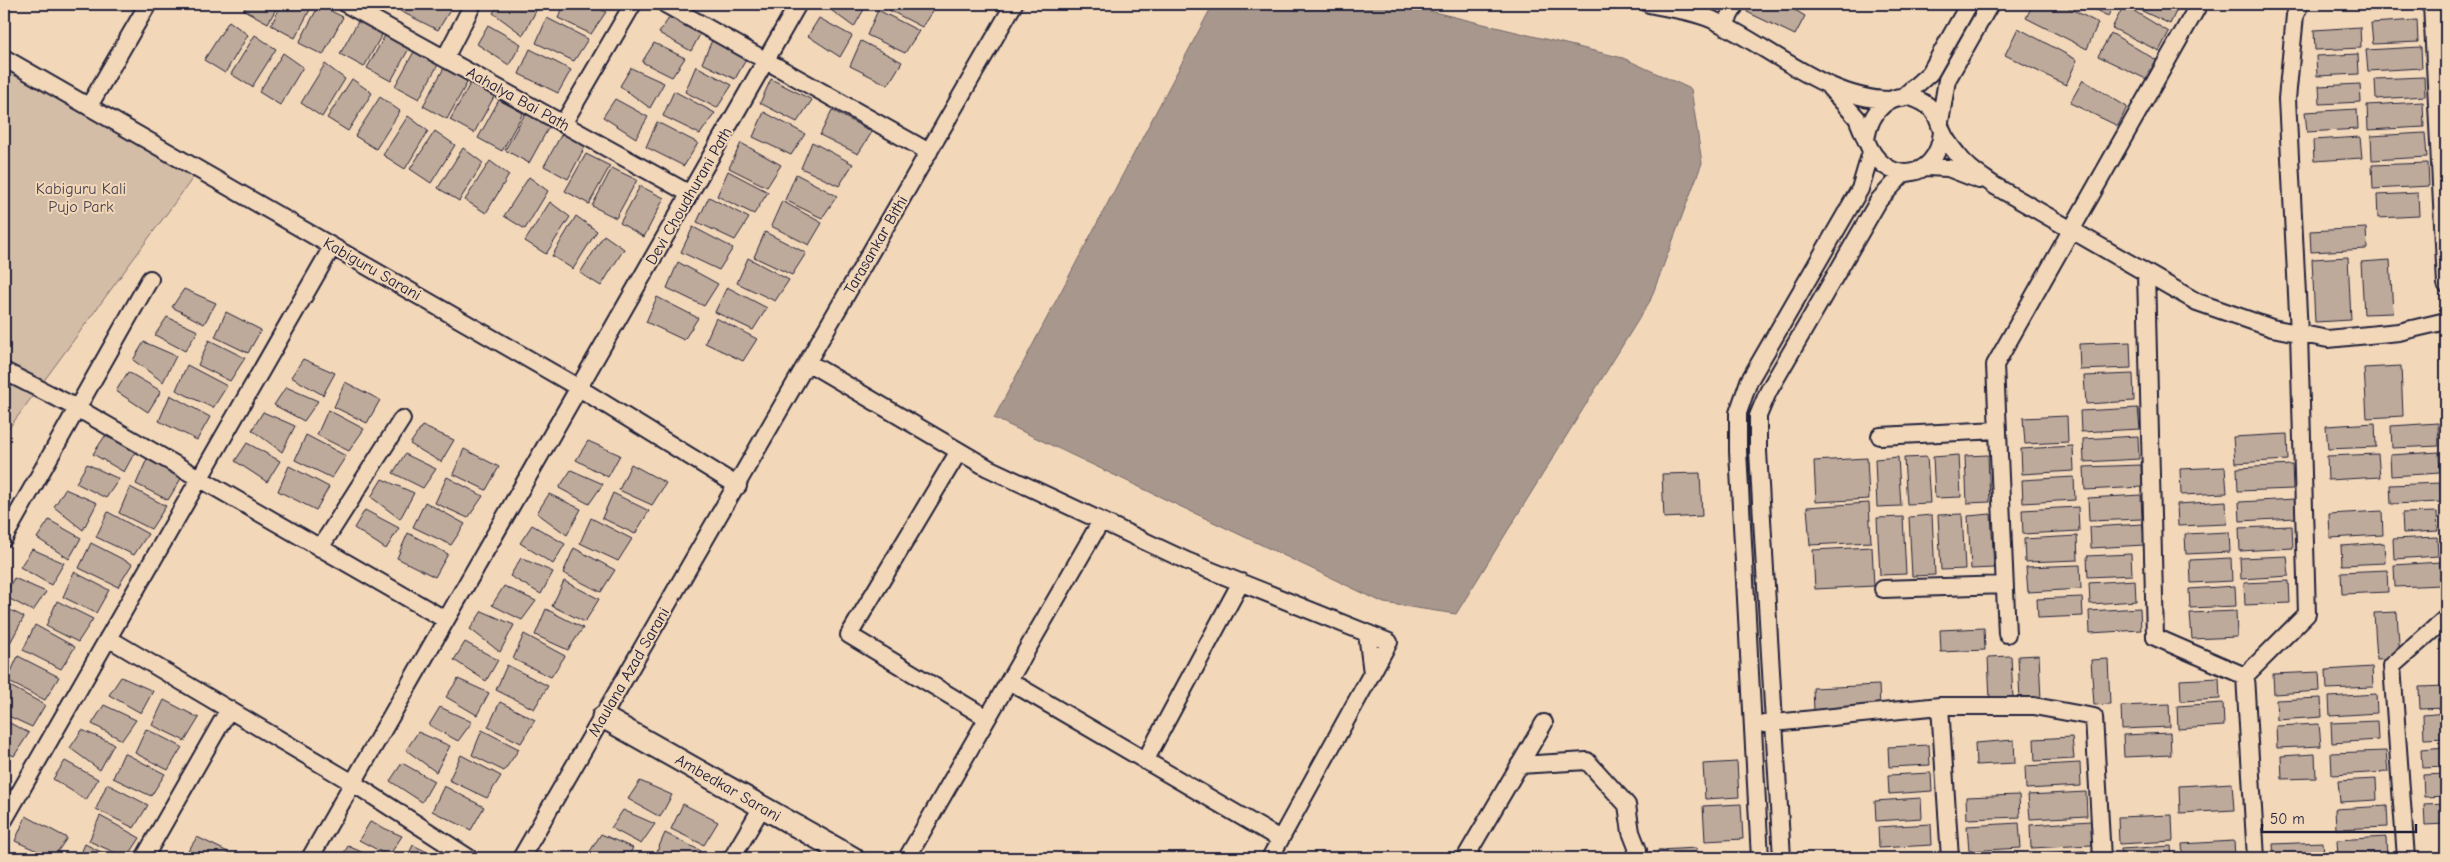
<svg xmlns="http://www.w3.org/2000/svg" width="2450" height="862" font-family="'Comic Neue',sans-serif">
<rect width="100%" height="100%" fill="#f2d7b9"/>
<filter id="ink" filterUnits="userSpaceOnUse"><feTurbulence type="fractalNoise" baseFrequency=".02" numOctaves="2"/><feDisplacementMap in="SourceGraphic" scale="10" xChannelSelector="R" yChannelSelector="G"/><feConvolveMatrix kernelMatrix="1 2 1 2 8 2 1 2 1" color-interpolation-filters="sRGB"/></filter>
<g filter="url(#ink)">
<path fill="#d4bda7" stroke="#7b7071" d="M4,59L195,175L4,435Z"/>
<path fill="#a8978c" stroke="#72686c" d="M1213,4H1401L1623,58L1691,89L1702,163L1650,301L1456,614L1384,603L994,418Z"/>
<path fill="#beaa9a" stroke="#22223b" d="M248,4H279L268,23L244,10Z
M282,4H313L295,38L271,25Z
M403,4H445L452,7L438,30L400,11Z
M499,4H525L537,9L523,35L493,13Z
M565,4H590L606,12L591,34L558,18Z
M825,4H867L854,27L824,5Z
M892,4H937L922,27L889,10Z
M1752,4H1785L1805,16L1795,35L1747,12Z
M2033,4H2062L2098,23L2087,49L2026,18Z
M2083,4H2114L2108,16Z
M2127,4H2177L2179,5L2170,24Z
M2370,4H2418V8L2370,11Z
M319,5L343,17L323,55L299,43Z
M2124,5L2169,32L2159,51L2112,28Z
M878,10L919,31L905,53L867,35Z
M671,15L703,29L691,51L659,33Z
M361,16L385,29L364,67L340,54Z
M547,18L588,39L574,61L536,43Z
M819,18L852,36L840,57L808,36Z
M2417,20L2418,42L2373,44L2371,23Z
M229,21L248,35L225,73L204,60Z
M488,25L521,44L509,65L477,44Z
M2360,27L2361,48L2315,50L2314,30Z
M2018,28L2077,60L2066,85L2005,55Z
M388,30L412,43L391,81L367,68Z
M2111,33L2156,60L2146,79L2098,56Z
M255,35L276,49L252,87L231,74Z
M713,38L748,56L735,79L702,63Z
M861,41L902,62L888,85L850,66Z
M654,43L685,58L672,77L642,62Z
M2421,47L2422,68L2368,71L2366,50Z
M416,48L440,61L419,99L395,86Z
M530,49L571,70L558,93L519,74Z
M283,53L303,67L280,105L259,92Z
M2358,54L2359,74L2317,76L2316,56Z
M325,64L345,79L322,117L301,103Z
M696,66L732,85L717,108L685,92Z
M444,68L468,81L447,119L423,106Z
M631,68L664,83L650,108L620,86Z
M2424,77L2425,96L2376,99L2375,79Z
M352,79L372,93L348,131L327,118Z
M771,79L812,100L797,122L760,103Z
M2083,80L2127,107L2118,126L2070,103Z
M471,82L495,95L474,133L450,120Z
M2360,84L2361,102L2320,104L2319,86Z
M674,91L715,113L700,134L663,116Z
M380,97L400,111L376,149L355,136Z
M615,99L648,117L636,138L603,117Z
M499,100L523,113L502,151L478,138Z
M2423,102L2424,127L2368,130L2367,105Z
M2357,109L2358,129L2307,132L2305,112Z
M832,110L872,132L858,154L820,135Z
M526,112L550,125L529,163L505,150Z
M764,112L805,134L791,155L753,137Z
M408,116L428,131L405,169L383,155Z
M657,122L698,143L684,166L646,147Z
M565,128L588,141L568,179L544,166Z
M435,131L455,145L431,183L410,169Z
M2425,133L2427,157L2372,160L2371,136Z
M2360,137L2362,158L2314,161L2313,140Z
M812,142L853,164L839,186L801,168Z
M741,143L781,165L767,187L729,168Z
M463,148L483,163L459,201L438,188Z
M586,154L610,166L589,204L565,191Z
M490,161L509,175L486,213L465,200Z
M2428,163L2429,186L2373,189L2372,165Z
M612,168L637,180L616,218L592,206Z
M728,171L768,192L754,214L717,196Z
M796,174L837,196L822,218L785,200Z
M529,177L548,191L525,229L504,216Z
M640,186L664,198L644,237L620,223Z
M2418,193L2419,216L2378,218L2377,195Z
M709,197L749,218L735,240L697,222Z
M782,201L822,223L809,245L771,226Z
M550,202L570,217L546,254L525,241Z
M576,216L597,231L573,269L552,256Z
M693,227L733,248L719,270L681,252Z
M2366,228L2367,249L2311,252L2310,231Z
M765,232L806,253L792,275L754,257Z
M604,235L624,249L601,286L580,273Z
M2348,257L2351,320L2315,322L2312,259Z
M748,258L789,280L775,301L737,283Z
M2390,260L2393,313L2364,314L2361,262Z
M678,262L718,284L704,306L667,288Z
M727,287L767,308L753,330L715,312Z
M184,289L216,303L204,324L172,307Z
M657,297L698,318L684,340L646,322Z
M226,312L261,330L248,353L215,337Z
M167,317L198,331L185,351L155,335Z
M716,318L757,339L743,361L705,343Z
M209,340L245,358L230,381L198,365Z
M144,342L176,356L163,382L133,360Z
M2130,342L2131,368L2080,370L2079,344Z
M303,359L335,373L323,395L291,377Z
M187,365L227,386L213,408L176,390Z
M2401,366L2403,416L2367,418L2364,368Z
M128,372L161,391L148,412L116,391Z
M2133,374L2134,401L2086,404L2084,376Z
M345,382L380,400L367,423L334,407Z
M286,387L318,401L304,421L274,405Z
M170,395L210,417L197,440L159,421Z
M2138,408L2140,429L2081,432L2080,411Z
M328,410L364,429L349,451L317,435Z
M263,412L295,426L282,452L252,430Z
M2067,416L2068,442L2025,444L2023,418Z
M2375,423L2376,447L2328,449L2326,426Z
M2438,423L2439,446L2392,448L2391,426Z
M422,426L454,440L441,462L410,444Z
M2287,434L2288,460L2235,463L2233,437Z
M306,435L346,456L332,478L295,460Z
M105,436L136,450L124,472L93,454Z
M2138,436L2139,459L2084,462L2083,439Z
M588,441L620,455L608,477L576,460Z
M247,443L280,461L267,482L235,461Z
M2073,446L2074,471L2022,474L2021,449Z
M464,449L499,467L486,490L453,474Z
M2439,452L2440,473L2391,476L2390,455Z
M405,454L436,469L423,488L393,473Z
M2378,454L2380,477L2328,480L2327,456Z
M1959,455L1961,497L1935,498L1933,457Z
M1988,455L1990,502L1967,503L1965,456Z
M1898,457L1901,506L1877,507L1875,459Z
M1927,457L1930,503L1907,504L1904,458Z
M1867,458L1869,499L1816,502L1814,461Z
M147,459L182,477L168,500L136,484Z
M87,464L119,479L106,498L76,483Z
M631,464L666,483L652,505L619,490Z
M2141,465L2142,487L2085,490L2084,467Z
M2292,465L2293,489L2238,491L2237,468Z
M289,466L329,487L316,510L278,491Z
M2225,467L2227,493L2181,495L2180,469Z
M571,470L603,484L589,504L559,488Z
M1700,473L1702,516L1664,518L1662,474Z
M447,477L483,496L468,518L435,503Z
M2074,477L2075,500L2023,503L2022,480Z
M382,479L414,493L400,519L371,497Z
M2440,483L2441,502L2391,504L2390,485Z
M130,487L166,506L151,529L119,513Z
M65,489L97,503L83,530L54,507Z
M613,493L649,511L635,534L602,518Z
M549,494L581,509L567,535L537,513Z
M2141,495L2142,519L2089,521L2088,498Z
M2295,499L2296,518L2240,521L2239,502Z
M2226,501L2227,524L2178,526L2177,504Z
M425,502L465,524L451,545L413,527Z
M1869,503L1871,542L1810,545L1807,507Z
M2078,507L2079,531L2023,534L2022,510Z
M365,510L399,528L386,549L354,528Z
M2382,511L2383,535L2330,538L2329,514Z
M108,512L148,534L134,555L96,537Z
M2437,512L2438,531L2403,533L2402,513Z
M1962,514L1965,569L1941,570L1938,515Z
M1991,514L1994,568L1971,569L1968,516Z
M1932,515L1935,575L1912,576L1909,517Z
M1903,517L1906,574L1880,575L1877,518Z
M591,518L632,539L618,561L580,543Z
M49,520L81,538L69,559L37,538Z
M2143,524L2144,545L2091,548L2090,527Z
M532,525L565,544L553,564L520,543Z
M2292,526L2293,548L2240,551L2239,528Z
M2229,532L2230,552L2186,554L2185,534Z
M408,533L448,554L435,577L397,558Z
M2077,536L2078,560L2025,562L2024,539Z
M2437,537L2438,556L2394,559L2393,539Z
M91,543L132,564L118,587L79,568Z
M2384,543L2385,563L2342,565L2341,546Z
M1872,547L1874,586L1815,589L1813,550Z
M574,548L615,570L601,592L563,573Z
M32,549L64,563L51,585L20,567Z
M2131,554L2132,575L2088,577L2087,556Z
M2287,556L2289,576L2241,579L2240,558Z
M521,558L553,572L541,594L510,576Z
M2231,558L2232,581L2191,583L2190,560Z
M2440,562L2441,585L2395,587L2394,565Z
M2080,565L2081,589L2028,592L2026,567Z
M2387,570L2388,592L2342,594L2341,572Z
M74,572L109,590L96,613L63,597Z
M14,578L46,592L33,611L4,596Z
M2135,580L2136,601L2090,604L2089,583Z
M564,581L599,599L585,622L552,606Z
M2289,581L2290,603L2245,605L2244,583Z
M504,586L536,601L522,620L492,605Z
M2235,586L2236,606L2190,608L2189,589Z
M2082,597L2083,616L2038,618L2037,599Z
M57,601L93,619L78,642L46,626Z
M4,607L24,617L10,643L4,638Z
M2140,608L2141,630L2090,633L2089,611Z
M546,609L583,628L568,650L535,635Z
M482,611L514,625L500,652L470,629Z
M2236,611L2237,637L2192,639L2190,613Z
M2397,612L2400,659L2377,660L2374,613Z
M35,625L75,647L61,669L23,650Z
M1984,628L1985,650L1941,652L1940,630Z
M524,634L565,656L551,677L513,659Z
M465,642L498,660L486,681L454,660Z
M2039,655L2041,701L2020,702L2018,656Z
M18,656L59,677L45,700L7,681Z
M2011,656L2013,698L1990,700L1988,657Z
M2108,659L2110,704L2094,705L2091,660Z
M507,665L548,686L534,709L496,690Z
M2372,667L2373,687L2327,689L2326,670Z
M2319,672L2320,691L2274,694L2273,674Z
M121,677L153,691L141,713L109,695Z
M2219,678L2220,699L2181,701L2180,680Z
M458,679L489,693L477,715L446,697Z
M1879,685L1880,708L1814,711L1813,688Z
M10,686L45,705L32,727L4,714V700Z
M2446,686V708L2420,709L2419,687Z
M2376,694L2377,713L2330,716L2329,697Z
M2321,698L2322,717L2277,720L2276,700Z
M164,700L199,718L185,741L152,725Z
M500,702L535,720L521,743L488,727Z
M2223,703L2224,726L2178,729L2177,706Z
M2169,704L2170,727L2122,729L2121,706Z
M104,705L136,720L122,740L92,724Z
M440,707L472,722L458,741L429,725Z
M2446,713V738L2424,739L2423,715Z
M4,720L29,733L14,756L4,751Z
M2377,721L2378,740L2332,743L2331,723Z
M2319,724L2321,746L2277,748L2276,726Z
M146,729L182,747L168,770L135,753Z
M82,730L114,744L100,770L70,748Z
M482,730L519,749L504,771L472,755Z
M418,732L450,746L436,772L406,750Z
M2170,733L2171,755L2124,757L2123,735Z
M2072,737L2074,759L2035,761L2034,739Z
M2014,740L2015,763L1976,765L1975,743Z
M1929,745L1930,765L1889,767L1888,747Z
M2446,747V767L2422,768L2421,749Z
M2386,751L2388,772L2332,775L2331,753Z
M124,753L165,774L151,796L113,778Z
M2315,754L2316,778L2282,779L2281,756Z
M461,755L501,776L487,798L449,780Z
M65,761L98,779L86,800L53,779Z
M1737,762L1739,797L1705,799L1703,764Z
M402,763L434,781L422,802L390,781Z
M2080,763L2081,786L2026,789L2025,766Z
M1931,773L1932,791L1889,794L1888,775Z
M2446,774V796L2424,797L2423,775Z
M2376,779L2377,800L2340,802L2338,781Z
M640,781L672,795L660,817L628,799Z
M2232,783L2234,810L2180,813L2179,786Z
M107,784L148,805L134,828L96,809Z
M444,786L484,807L471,830L432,811Z
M2086,792L2087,816L2030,819L2028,795Z
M2019,795L2020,817L1967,819L1966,797Z
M1921,798L1922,818L1876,821L1875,801Z
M2446,803V824L2425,825L2424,804Z
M683,804L718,822L704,845L671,829Z
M1741,804L1743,839L1705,841L1703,806Z
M2387,806L2388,827L2336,829L2335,809Z
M623,810L655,824L641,844L611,828Z
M2172,815L2173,841L2119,844L2118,817Z
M26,816L67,838L53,858L15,841Z
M100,816L140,838L127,858L89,841Z
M2091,821L2092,845L2031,848L2030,825Z
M370,822L402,836L389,856L359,840Z
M2019,823L2021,848L1969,851L1967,826Z
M1931,824L1932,845L1879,848L1878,827Z
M665,833L701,851L697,858H654Z
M601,834L633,848L627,858H597L589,853Z
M197,837L228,852L225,858H190L185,856Z
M2386,837L2387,858H2338L2337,840Z
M2234,841L2235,858H2183L2182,844Z
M2323,842L2324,858H2274L2273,844Z
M85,844L113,858H79Z
M413,845L439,858H407Z
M348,846L375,858H341Z
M2171,846L2172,858H2121V849Z
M1697,848V858H1658V850Z
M2085,851L2086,858H2032V853Z
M1937,855V858H1879Z
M2021,856V858H1982Z"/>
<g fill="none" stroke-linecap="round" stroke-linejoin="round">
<g stroke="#22223b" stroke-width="20">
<path id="minor" d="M346,4L690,194
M665,4L929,152
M1649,4C1670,9 1696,11 1715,21C1770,47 1828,100 1890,100
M2432,4L2446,284
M1724,26L1736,4
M4,58L579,388L738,486
M445,58L473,4
M1830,88L1857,118L1866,140
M1902,98L1930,73L1969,4
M89,106L148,4
M1940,122L1947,80L1990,4
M563,124L633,4
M1942,132C1937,183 1884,187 1866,140C1870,111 1893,84 1924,103C1936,110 1938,120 1942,131C1945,139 1952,148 1957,154C1967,168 1981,176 1995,186L2197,302L2272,328L2328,339L2399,332L2446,321
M1926,167L1948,168L1979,180
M2146,273L2155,637L2245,676L2307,614L2299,333L2287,99L2295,15L2300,4
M809,363L988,468L1187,561L1389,642L1270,858
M4,371L77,408L446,620
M1880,436L1998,430
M959,451L849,635L987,718
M4,538L150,279
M320,548L402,419
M1883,589L2005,585
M1367,633L1372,673
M2007,634L1995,365L2199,4
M108,638L353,783L469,858
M2245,676L2256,858
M1009,681L1280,839
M1940,706L1950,858
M1764,724L1940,706H2034L2094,717L2102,858
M1145,761L1241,582
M1519,765L1587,761L1627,805L1631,832L1638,850L1634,858
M4,820L332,247
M144,858L229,709
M310,858L798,4
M521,858L1014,4
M732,858L762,807
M907,858L1101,521
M1465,858L1544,723
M1760,858L1738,451V413L1749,381L1860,189L1871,152
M1782,858L1758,451V416L1768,392L1879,200L1904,173
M2406,858L2392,666L2446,618"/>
</g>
<g stroke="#22223b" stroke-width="25">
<path id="tertiary" d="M603,717L853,858"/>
</g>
<use href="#minor" stroke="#f2d7b9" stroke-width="16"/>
<use href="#tertiary" stroke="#f2d7b9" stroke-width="21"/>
</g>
</g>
<g text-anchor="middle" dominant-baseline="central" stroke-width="4" stroke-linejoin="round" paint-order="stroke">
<g font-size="16" fill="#22223b" stroke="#f2d7b9">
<text transform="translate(518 99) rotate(29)">Aahalya Bai Path</text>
<text transform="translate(689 196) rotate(-60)">Devi Choudhurani Path</text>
<text transform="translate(876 245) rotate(-60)">Tarasankar Bithi</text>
<text transform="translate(372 269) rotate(30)">Kabiguru Sarani</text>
<text transform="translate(629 672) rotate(-60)">Maulana Azad Sarani</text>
<text transform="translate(728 788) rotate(30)">Ambedkar Sarani</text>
</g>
<g font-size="16" fill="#464151" stroke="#f2d7b9">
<text x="81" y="189">Kabiguru Kali<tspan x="81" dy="18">Pujo Park</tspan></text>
</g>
</g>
<rect width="2450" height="862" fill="none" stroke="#f2d7b9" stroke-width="20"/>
<rect x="10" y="10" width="2430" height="842" fill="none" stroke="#22223b" stroke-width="2" filter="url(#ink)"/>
<path d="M2262 824v8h154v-8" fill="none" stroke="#22223b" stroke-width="2.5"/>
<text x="2270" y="824" font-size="15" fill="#22223b" stroke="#f2d7b9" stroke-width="4" paint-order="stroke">50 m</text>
</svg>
